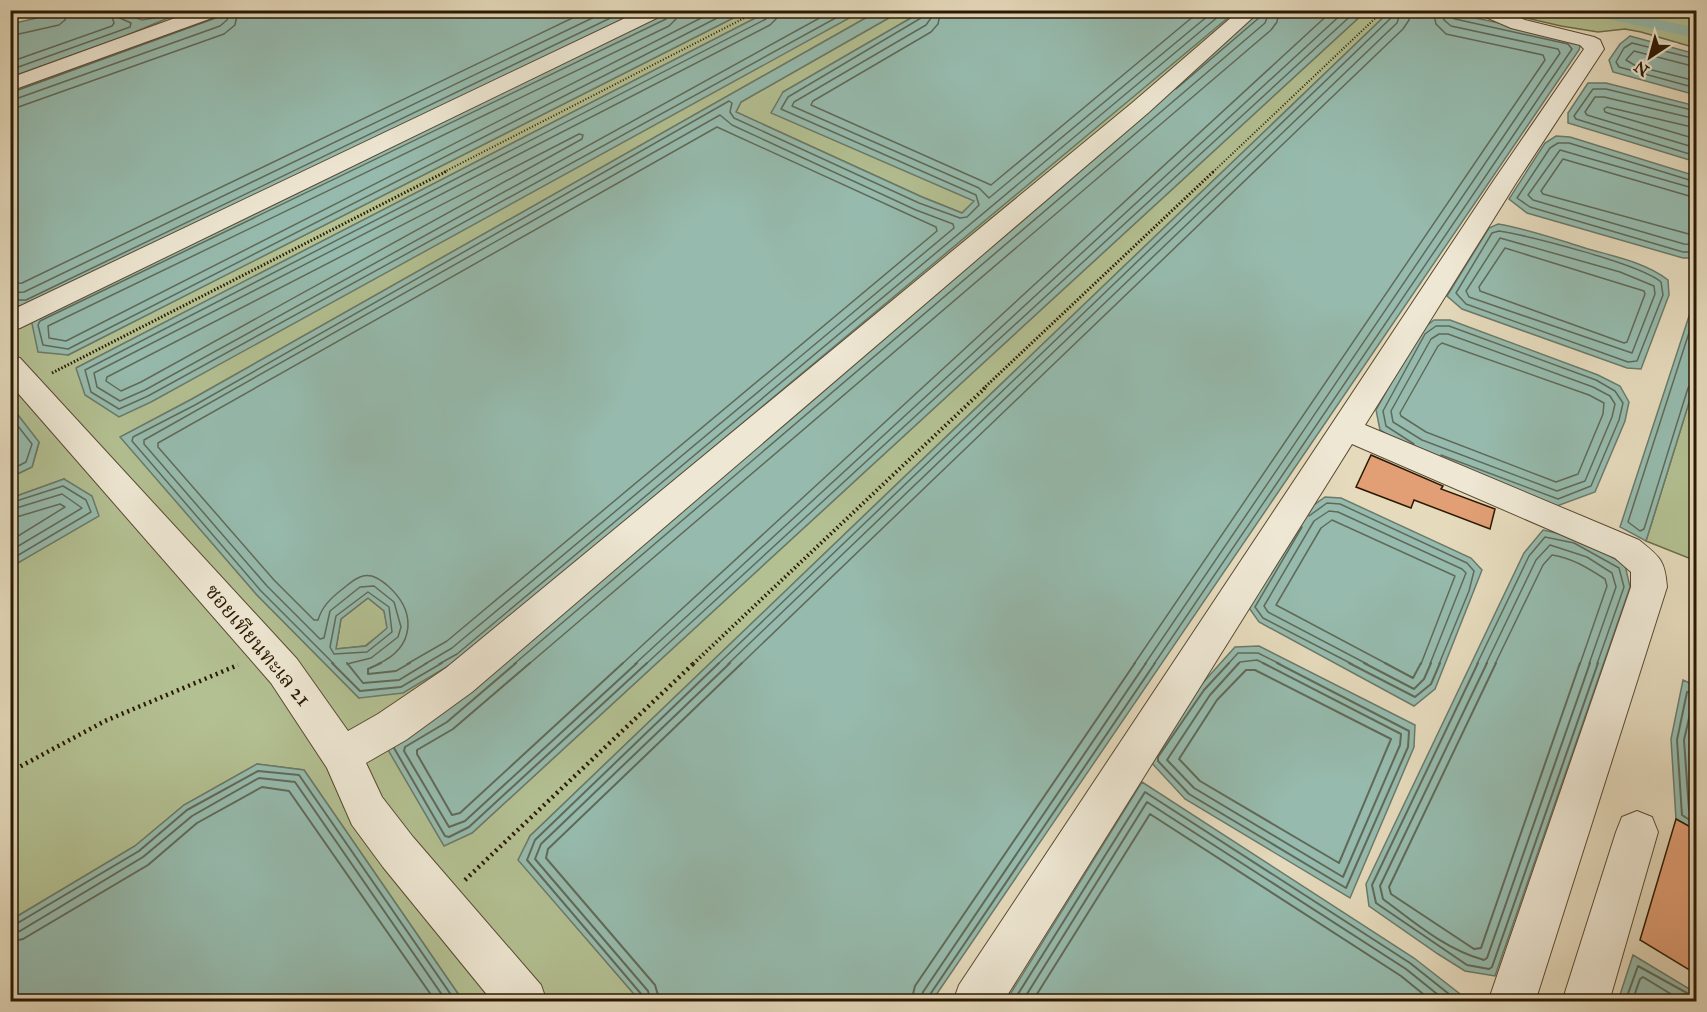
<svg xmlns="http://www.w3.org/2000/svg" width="1707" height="1012" font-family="'IM FELL Great Primer','Noto Serif Thai',serif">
<rect width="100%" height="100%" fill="#e5dabc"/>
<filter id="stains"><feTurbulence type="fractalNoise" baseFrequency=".00333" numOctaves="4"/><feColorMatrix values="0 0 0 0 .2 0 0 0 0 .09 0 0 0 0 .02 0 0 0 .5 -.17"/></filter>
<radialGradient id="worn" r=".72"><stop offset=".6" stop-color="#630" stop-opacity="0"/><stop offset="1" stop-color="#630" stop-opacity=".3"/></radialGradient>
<path fill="#b3c092" stroke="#6e6c4a" stroke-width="1.5" d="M641,11H670L31,319L68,355L747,11H769L76,368L862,11H878L192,399L121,437L257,595L359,698L1236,11H1259L472,833L1366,11H1390L530,836L519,860L640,1001H463L304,770L257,764L184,805L135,846L11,920V567L43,547L64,479L11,498V477L32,467L39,443L11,406V306H26Z
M901,11H923L783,92L975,201L962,213L922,197L736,112L741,102Z
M1495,11H1577L1696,36V48L1641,32L1625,29L1598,32L1561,26Z
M1609,11H1696V29Z
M1696,380V561L1646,541Z
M368,598L384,611L388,628L365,646L336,649L341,619Z"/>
<path fill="#96bbae" stroke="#6b7a69" stroke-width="1.5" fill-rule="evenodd" d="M66,11H118L142,20L160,17L168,11H185L125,36L11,77V24Z
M223,11H641L26,306H11V88Z
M669,11H747L68,355L38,352L31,319Z
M769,11H862L151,402L119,417L85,395L76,368Z
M878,11H901L741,102L736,112L922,197L962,213L974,201L771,113L783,92L923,11H1236L460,659L403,693L359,698L257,595L120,437L192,399ZM368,598L384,611L387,628L366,646L336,649L341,619Z
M1259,11H1366L472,833L444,846L384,743Z
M1390,11H1443L1570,38L1581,43L1579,50L932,1001H640L518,860L530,836Z
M1630,36L1696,54V95L1613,72L1609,60L1620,44Z
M1588,83H1606L1696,106V162L1568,123V113Z
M1556,136L1570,137L1696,176V258H1683L1527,213L1509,199L1545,143Z
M1498,224C1528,229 1556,239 1585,248C1612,256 1645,262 1668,280L1669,295L1641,369L1627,368L1462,309L1447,296L1489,228Z
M1696,301V380L1646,541L1620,527L1692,307Z
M1434,320H1450L1598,375L1620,386L1629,402L1625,421L1595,492L1557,506L1415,452L1380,430L1376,410L1421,330Z
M11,406L39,442L32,467L11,477Z
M64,479L92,496L99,516L11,567V498Z
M1325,497L1341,498L1471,558L1482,570L1435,689L1414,706L1259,622L1247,605L1304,512Z
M1543,530C1574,536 1598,548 1625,565L1630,587L1495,976L1465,971L1438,954L1369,906L1366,884L1524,553Z
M1259,646L1415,725L1414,747L1350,898L1185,799L1149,760L1200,686L1235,647Z
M1683,680L1696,686V831L1676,819L1671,739Z
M257,764L304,770L463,1001H11V920L135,846L184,805Z
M1142,782L1414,958L1469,1001H1006Z
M1633,955L1696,993V1001H1618Z"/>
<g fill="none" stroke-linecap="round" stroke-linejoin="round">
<path stroke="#606a58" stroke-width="1.5" d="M670,10L666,19L40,321L38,325L43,345L68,349L733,10
M678,10L676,19L669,26L48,326L49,338L66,341L717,10
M770,10L766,19L85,370L91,392L119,409L148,396L850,10
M778,10L776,19L770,25L94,373L97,387L120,401L145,390L834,10
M932,10L931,18L926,25L794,102L792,106L979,188L989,198L1215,10
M941,10L938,24L931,32L813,101L811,105L991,185L1201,10
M10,36L59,25L65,20L67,10
M1696,59L1632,43L1624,48L1616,62L1619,67L1696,88
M10,62L112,26L114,23L110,10
M1696,67L1634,51L1626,60L1636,66L1696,81
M10,70L130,27L131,23L120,18L118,10
M1176,89L1260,17L1263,10
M10,93L221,16
M10,101L220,26L227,20L229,10
M10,110L224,34L235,25L238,10
M1696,111L1606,89H1593L1574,116L1576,119L1696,156
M1696,119L1604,97H1595L1585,112L1587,115L1696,148
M1696,128L1607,107L1604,109L1605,112L1611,114L1696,139
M579,134L583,135L582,139L141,382L121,391L106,381L107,377Z
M1696,182L1569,143H1558L1550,148L1517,198L1530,207L1683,252H1696
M1696,189L1560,150L1528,195L1533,200L1684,244L1696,245
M1696,198L1563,159L1541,191L1543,194L1696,236
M1499,231C1530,236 1640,264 1661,282L1663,295L1637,361L1628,362L1466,304L1456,293L1492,233Z
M1500,238L1620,272L1654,286L1655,294L1632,353L1469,297L1466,291Z
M1505,248L1644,291L1645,294L1627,342L1624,343L1480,291L1479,287Z
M10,284L22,283L589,10
M10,293L24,292L609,10
M10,300H26L627,10
M1696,311L1628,522L1640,531L1644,529L1688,388L1691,384L1696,383
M1439,334H1448L1593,387L1610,396L1615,404L1612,417L1585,481L1557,491L1422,440L1393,422L1391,411L1431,339Z
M1442,343L1589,395L1604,403L1603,414L1578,474L1556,482L1426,432L1401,416L1400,413L1438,346Z
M10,416L32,444L26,462L10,470
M1414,444L1386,426L1383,411L1425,334L1436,326H1449L1596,380L1615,391L1623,403L1619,420L1591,486L1558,499L1441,455
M10,503L63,486L86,500L91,512L10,560
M10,510L62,494L82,508L10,551
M1309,516L1327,503L1340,504L1467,563L1474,571L1469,591L1439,664
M10,519L60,504L65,507L10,541
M1302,527L1255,607L1263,618L1352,664
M368,592L389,607L392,632L367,652L334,654L330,647L336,616Z
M334,664L261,591L132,441L133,437L195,405L729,101L732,103L730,112L734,118L919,203L960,218L967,217L979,205L976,195L781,109L788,97L921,18L925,10
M347,664L371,658L398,637L401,627L394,602L374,586L360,587L330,611L324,638L320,639L267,586L144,444V440L720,115L732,125L916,210L953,224L954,228L452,648L425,664
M378,664C415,647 417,612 388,586C381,580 373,574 363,576C354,578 347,586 340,591C330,599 322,607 318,620H314L274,580L158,447V443L717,127L936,227L937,231L447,641L407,664
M439,664L457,654L1226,10
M514,664L1265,23L1270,10
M529,664L1271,30L1277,22L1279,10
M622,664L1333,10
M635,664L1346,10
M646,664L1357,10
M718,664L1392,17L1394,10
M728,664L1397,23L1401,10
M741,664L1403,29L1409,20L1410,10
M1134,664L1545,60L1543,55L1446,34L1436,24L1433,10
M1145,664L1560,53L1558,49L1451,26L1444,20L1442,10
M1154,664L1572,49L1568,44L1455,19L1450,16L1449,10
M1228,664L1238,653H1258L1280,664
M1238,664L1240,662L1257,660L1265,664
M1367,664L1268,612L1264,606L1314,521L1329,511L1338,512L1462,569L1466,573L1430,664
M1387,664L1276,605L1321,528L1332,520L1455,576L1421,664
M1477,664L1529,556L1545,537L1574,543L1619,568L1624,587L1597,664
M1486,664L1536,560L1550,545L1587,557L1612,573L1616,587L1589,664
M1495,664L1543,565L1552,555C1572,558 1588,568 1605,579L1607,586L1580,664"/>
<path stroke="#606a58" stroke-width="2" d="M332,663L360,691L401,687L442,663
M347,663L363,683L399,680L427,663
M381,663L368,669V674L396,671L410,663
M516,663L447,722L405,747L404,751L449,827L465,821L637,663
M530,663L453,729L417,750V754L452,815L460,813L623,663
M1239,663L1210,695L1167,760L1194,788L1343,877L1400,745L1401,734L1263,663
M1349,663L1415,697L1431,684L1440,663
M1364,663L1414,689L1424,679L1431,663
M1385,663L1413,678L1421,663
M1478,663L1372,885L1376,903L1467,965L1489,969L1492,967L1598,663
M1487,663L1380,886L1383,899C1415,923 1445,949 1484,960L1487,958L1590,663
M1496,663L1389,887L1391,894L1474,949L1481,948L1580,663
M1246,670H1255L1391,739L1339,863L1200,781L1179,759L1217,700Z
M1696,691L1687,692L1677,740L1682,815L1696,824
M1696,699L1693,701L1684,740L1689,810L1696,815
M1696,726L1693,741L1696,789
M394,748L445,836L449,837L469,827L647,663
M1158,757L1204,690L1229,663
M1158,758V761L1189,794L1346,888L1408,747L1409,731L1277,663
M10,925L16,924L139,851L187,810L258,771L299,775L456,1002
M10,933L20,931L143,857L192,816L259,778L295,782L447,1002
M10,942L23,939L148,865L197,823L262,787L289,791L436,1002
M644,1002L642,995L527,860L535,840L719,663
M651,1002L648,991L535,859L541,844L730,663
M660,1002L655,985L546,858L548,849L742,663
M911,1002L915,986L1135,663
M920,1002L923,992L1146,663
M928,1002L929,996L1155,663
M1013,1002L1145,792L1410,963L1459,1002
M1022,1002L1147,802L1406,969L1447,1002
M1032,1002L1150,814L1401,976L1433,1002
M1625,1002L1638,966L1696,998
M1632,1002L1640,979L1643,977L1684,1002"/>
<path fill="#96bbae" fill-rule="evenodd" d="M1582,10H1613L1696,28V38L1589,15Z"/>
</g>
<path fill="#e29f75" stroke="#2a1902" stroke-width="1.5" d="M1371,455L1443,486L1441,489L1495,509L1490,529L1414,500L1411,508L1356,487Z
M1676,819L1696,830V974L1640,940Z"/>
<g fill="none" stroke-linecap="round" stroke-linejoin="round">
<g stroke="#594930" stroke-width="2">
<path id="minor" d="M197,10H225L223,14L10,91V78Z
M642,10H667L665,14L20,328L10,331V311Z
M1240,10H1261L1148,113L472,692L406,740L366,763L382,797L413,837L541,985L547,1002H493L383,867L352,825L327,768L271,683L10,384V356L20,358L297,659L348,731L378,714L446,668L1132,103Z
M1503,10L1525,20L1594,37L1600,40L1604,49L1516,183L1365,425L1639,540C1660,557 1665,560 1667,587L1535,1002H1488L1631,587V572L1615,558L1352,444L1003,1002H953L959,985L1492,183L1584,49L1580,45L1511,28L1481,15L1479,11Z
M1637,811L1652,817L1658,832L1609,1002H1562L1616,832L1622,817Z"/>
</g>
<path stroke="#2a1902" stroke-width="2" stroke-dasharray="1 2" stroke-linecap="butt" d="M444,172L760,10
M1213,172L1384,10"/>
<path stroke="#2a1902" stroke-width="3" stroke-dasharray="1.5 2" stroke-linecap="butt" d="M52,373L447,171
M983,389L1214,171"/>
<path stroke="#2a1902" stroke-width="4" stroke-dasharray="1.5 3" stroke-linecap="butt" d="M693,664L985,388"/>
<path stroke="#2a1902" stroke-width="4.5" stroke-dasharray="2 4" stroke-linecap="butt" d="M10,772L105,721L238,665
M465,880L694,663"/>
<use href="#minor" fill="#eee7d3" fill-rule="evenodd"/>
</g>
<g text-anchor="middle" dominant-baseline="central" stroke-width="6" stroke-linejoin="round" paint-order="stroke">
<g font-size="21" fill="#2a1902" stroke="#eee7d3">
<text transform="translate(258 645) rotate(50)">ซอยเทียนทะเล 21</text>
</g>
</g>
<rect width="1707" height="1012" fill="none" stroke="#e5dabc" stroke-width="36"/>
<rect x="12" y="12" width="1683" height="988" fill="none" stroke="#2a1902" stroke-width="3"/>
<rect x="18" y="18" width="1671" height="976" fill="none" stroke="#2a1902" stroke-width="1.5"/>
<g transform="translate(1650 57) rotate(216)" stroke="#eee7d3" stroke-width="4.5" paint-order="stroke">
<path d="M0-4.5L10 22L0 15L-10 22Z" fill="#2a1902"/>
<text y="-9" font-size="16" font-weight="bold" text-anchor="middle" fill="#2a1902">N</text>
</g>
<rect width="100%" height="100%" filter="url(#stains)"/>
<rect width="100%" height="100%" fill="url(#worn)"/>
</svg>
